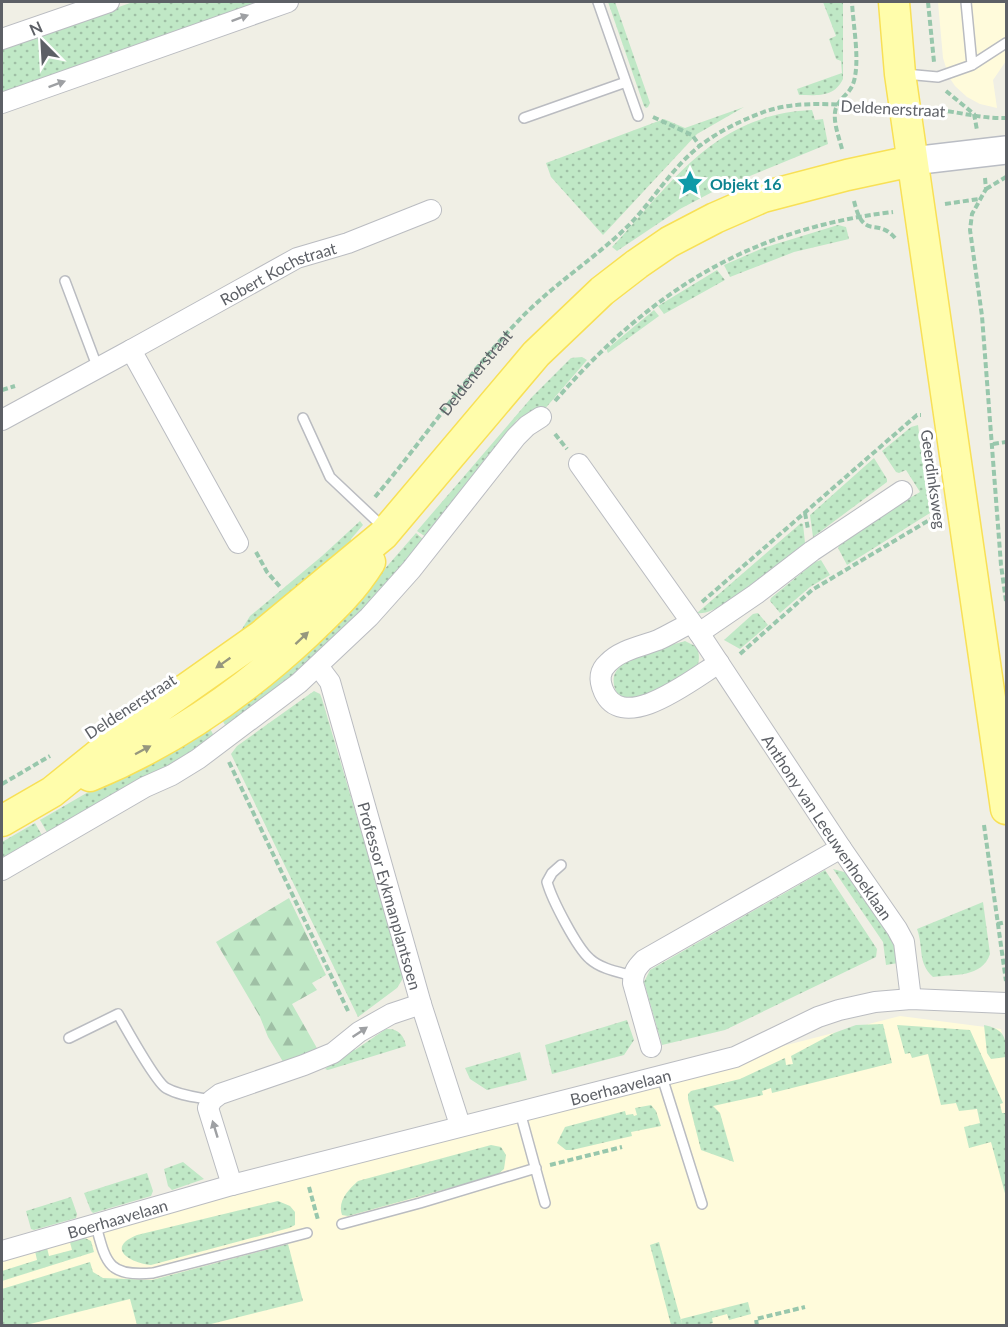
<svg xmlns="http://www.w3.org/2000/svg" width="1008" height="1327" font-family="Lato,sans-serif">
<defs>
<pattern id="green-dots" width="8" height="8" patternUnits="userSpaceOnUse" patternTransform="scale(1.5)"><rect width="8" height="8" fill="#c0e8c6"/><path d="M2 2h.1M6 6h.1" fill="none" stroke="#9fbfa5" stroke-width="1.8" stroke-linecap="round"/></pattern>
<pattern id="forest-firs" width="22" height="20" patternUnits="userSpaceOnUse" patternTransform="scale(1.5)"><rect width="22" height="20" fill="#c0e8c6"/><path d="M5 1l3.5 6h-7zM16 11l3.5 6h-7z" fill="#9fbfa5"/></pattern>
</defs>
<rect width="100%" height="100%" fill="#f0efe5"/>
<path fill="#fffbdb" d="M938,2H1006V61L993,80L997,108L980,104L967,97L955,86L949,77L943,58Z
M900,1016L1001,1029L1006,1054V1325L2,1326V1253L662,1077Z"/>
<path fill="url(#green-dots)" d="M133,2H268L2,95V48Z
M608,2H615L650,103L648,107L646,108L644,106Z
M823,2H843V79C834,98 817,95 799,95L797,89L842,73L841,61L836,59L829,39L836,36Z
M744,107L697,134L603,235L551,177L546,163L664,119L685,128Z
M812,110L815,120L823,119L828,144L718,189L680,209L617,251L612,247C672,182 715,114 812,110Z
M838,225L846,227L849,239L794,252L730,277L724,265L763,248Z
M717,270L725,280L664,314L658,306Z
M654,310L659,316L608,353L607,351V349Z
M582,357L587,360L543,411L523,416L517,420L426,537L417,531L532,397L571,358Z
M918,425L930,513L847,565L838,548L841,543L893,508L920,492L906,470L899,473L896,472L882,451L911,427Z
M874,458L887,479V482L813,537L810,515Z
M360,521L363,525L351,539L350,551L237,637L250,616L322,556Z
M801,523L803,524L805,543C785,559 719,618 697,613Z
M416,533L424,540C390,580 355,620 317,655C289,682 257,704 225,725L219,714L369,587Z
M821,560L830,575L810,587L780,613L770,601L771,598L815,562Z
M758,613L768,625L740,649L724,640L753,614Z
M685,641L697,647C700,657 700,663 694,672L633,701L620,698C593,659 659,649 685,641Z
M314,691L320,694L322,699L402,970V980L397,988L358,1017L231,754L237,746Z
M207,723L214,736L197,750L48,834L40,820Z
M35,823L43,837L2,862V842Z
M833,869L848,873L892,931L898,963L886,965L883,942Z
M825,870L877,949L876,957L725,1030L662,1045L644,982L650,970Z
M983,902L990,954C982,978 954,974 933,977C917,962 924,948 917,929Z
M627,1020L634,1040L624,1055L552,1074L545,1045Z
M883,1024L892,1063L772,1093L771,1088L762,1091L763,1095L713,1106L720,1113L734,1162L701,1150L688,1099V1094L691,1091L740,1079L785,1058L786,1065L793,1064L791,1056L834,1033L856,1025Z
M897,1025L970,1030L1003,1103L1000,1104L1002,1113H1006V1197L991,1142L969,1148L964,1127L980,1123L977,1109L959,1111L956,1103L941,1105L928,1054L912,1058L910,1053L905,1054Z
M984,1025C1005,1029 1007,1039 1006,1057L991,1059L987,1053Z
M386,1029C398,1028 404,1035 406,1046L328,1070L325,1069L353,1048L355,1050Z
M520,1052L527,1080L487,1090L470,1079L465,1068Z
M651,1105L656,1111L661,1126L631,1132L632,1136L572,1150H566L557,1143L565,1127L625,1111L626,1115L633,1114L634,1116L637,1115L635,1108Z
M491,1145L501,1147L506,1155L504,1169L497,1175L348,1216L342,1215C337,1201 349,1189 358,1181Z
M183,1162L204,1179L172,1190L168,1186L164,1169Z
M147,1173L153,1191L151,1196L93,1213L91,1211L84,1193Z
M71,1197L77,1214L76,1218L34,1230L31,1229L26,1211Z
M278,1201L290,1206L295,1212V1225L289,1228L151,1265C130,1263 105,1248 137,1235Z
M85,1238L91,1241L94,1252L2,1281V1271L37,1260L35,1251L47,1248L49,1256L72,1250L70,1242Z
M659,1242L682,1324L681,1319L748,1302L751,1314L729,1320L727,1314L712,1318L713,1323L705,1325H671L650,1245Z
M288,1244L303,1301L207,1325H137L130,1299L26,1325H2V1289L90,1262L93,1272L103,1278L152,1280Z"/>
<path fill="url(#forest-firs)" d="M289,898L326,975L312,983L317,990L292,1004L318,1050L285,1065L268,1037L260,1017L216,942Z"/>
<g fill="none" stroke-linecap="round" stroke-linejoin="round">
<g stroke="#babcc1" stroke-width="12">
<path id="lane" d="M972,65L1006,43
M905,74L938,77L972,65L966,2
M626,82L638,116
M524,118L626,82L598,2
M65,281L97,366
M303,418L330,477L383,527
M561,865L552,873L547,882C552,900 577,948 590,959C601,969 619,972 633,976
M69,1038L118,1014C126,1028 155,1081 166,1088C180,1096 197,1097 212,1100
M662,1077L702,1204
M520,1112L545,1203
M95,1222C106,1263 107,1277 153,1273L307,1233
M342,1224L420,1203L536,1168"/>
</g>
<g stroke="#babcc1" stroke-width="22">
<g id="street">
<path d="M2,39L109,2"/>
<path d="M2,103L288,2"/>
<path d="M2,420L131,350"/>
<path id="s2" d="M579,464L699,633L841,848L897,929L904,942L911,999"/>
<path id="s3" d="M238,543L131,350L297,258L348,243L431,210"/>
<path d="M691,623C680,628 669,635 658,640C642,646 620,650 608,663C599,671 599,681 604,692C624,735 694,678 719,663"/>
<path d="M699,633L756,594L812,551L902,491"/>
<path id="s4" d="M318,666L330,682L421,1004L460,1125"/>
<path d="M2,870L145,787L172,775L198,759L299,683L369,617L411,570L516,437L527,426L541,417"/>
<path d="M651,1047L633,983C633,972 637,967 644,960L841,848"/>
<path d="M232,1185L208,1108L212,1100L220,1094L304,1065L333,1053L359,1032L391,1014L421,1004"/>
<path id="s5" d="M2,1251L232,1185L735,1057L818,1017L839,1010L875,1002L911,999L1006,1003"/>
</g>
</g>
<g stroke="#babdc4" stroke-width="30">
<path id="secondary" d="M912,161L1006,150"/>
</g>
<g stroke="#f8e056" stroke-width="33">
<path id="primary" d="M894,2L900,74L1006,809
M90,776C170,743 244,692 307,633C331,610 352,591 370,562
M2,821L52,792L139,722L261,636L383,535L536,354L602,291L637,264L669,242L715,218L763,197L847,175L912,161"/>
</g>
<g stroke="#98c7ac" stroke-width="4" stroke-dasharray="6 3" stroke-linecap="butt">
<path d="M928,2L934,62"/>
<path d="M946,91L974,114L977,130"/>
<path d="M930,109C956,111 981,119 1006,118"/>
<path d="M653,117L692,135L700,146"/>
<path d="M842,149C839,137 830,115 838,104C843,96 851,92 854,81C860,59 853,25 852,2"/>
<path d="M985,178L986,189L972,214L970,230L982,316L1001,565L1006,601"/>
<path d="M986,189L1006,177"/>
<path d="M854,201C864,242 876,216 895,238"/>
<path d="M945,204L979,199"/>
<path d="M2,390L15,386"/>
<path d="M555,401C649,292 749,229 893,212"/>
<path d="M555,434L567,449"/>
<path d="M993,444L1006,442"/>
<path id="s1" d="M375,497C425,438 468,373 521,318C554,284 594,259 628,226C653,201 672,167 701,145C718,132 740,121 761,113C797,99 840,105 878,107"/>
<path d="M805,513L808,529"/>
<path d="M256,552L267,572L281,588"/>
<path d="M702,602L917,415H921"/>
<path d="M740,654L812,590L936,516"/>
<path d="M229,762L349,1013"/>
<path d="M2,784L50,756"/>
<path d="M984,825L1006,981"/>
<path d="M997,924L1006,922"/>
<path d="M550,1165L622,1147"/>
<path d="M309,1187L318,1220"/>
<path d="M757,1326L756,1319L805,1307"/>
</g>
<use href="#lane" stroke="#fff" stroke-width="9"/>
<use href="#street" stroke="#fff" stroke-width="20"/>
<use href="#secondary" stroke="#fff" stroke-width="27"/>
<use href="#primary" stroke="#fffdab" stroke-width="30"/>
</g>
<defs><path id="oneway-solid" d="M-6-.8H1V-3.2L6.5 0L1 3.2V.8H-6Z" transform="scale(1.5)"/></defs>
<g fill="#9ea0a3">
<use href="#oneway-solid" transform="translate(240 18) rotate(-20)"/>
<use href="#oneway-solid" transform="translate(57 84) rotate(-20)"/>
<use href="#oneway-solid" transform="translate(360 1032) rotate(-34)"/>
<use href="#oneway-solid" transform="translate(215 1129) rotate(-107)"/>
</g>
<g fill="#96977e">
<use href="#oneway-solid" transform="translate(302 638) rotate(-43)"/>
<use href="#oneway-solid" transform="translate(223 663) rotate(145)"/>
<use href="#oneway-solid" transform="translate(143 750) rotate(-28)"/>
</g>
<defs>
<g id="sight-bare" transform="scale(2.07)"><path d="M0-6L1.8-2.2L6-1.7L2.9 1.2L3.7 5.4L0 3.3L-3.7 5.4L-2.9 1.2L-6-1.7L-1.8-2.2Z" fill="#0f9aa8" stroke="#fff" stroke-width="2.5" paint-order="stroke"/></g>
</defs>
<g fill-rule="evenodd">
<use href="#sight-bare" x="690" y="183"/>
</g>
<g text-anchor="middle" dominant-baseline="central" stroke-width="6" stroke-linejoin="round" paint-order="stroke">
<g font-size="16" fill="#5d6066" stroke="#fff">
<text transform="translate(893 108) rotate(3)">Deldenerstraat</text>
<text stroke="none"><textPath href="#s3" startOffset="387">Robert Kochstraat</textPath></text>
<text stroke="none"><textPath href="#s1" startOffset="160">Deldenerstraat</textPath></text>
<text transform="translate(934 479) rotate(82)">Geerdinksweg</text>
<text transform="translate(130 706) rotate(-33)">Deldenerstraat</text>
<text stroke="none"><textPath href="#s2" startOffset="440">Anthony van Leeuwenhoeklaan</textPath></text>
<text stroke="none"><textPath href="#s4" startOffset="242">Professor Eykmanplantsoen</textPath></text>
<text stroke="none"><textPath href="#s5" startOffset="640">Boerhaavelaan</textPath></text>
<text stroke="none"><textPath href="#s5" startOffset="120">Boerhaavelaan</textPath></text>
</g>
<g font-size="16" font-weight="bold" fill="#0d838f" stroke="#fff" text-anchor="start">
<text x="710" y="183">Objekt 16</text>
</g>
</g>
<rect width="1008" height="1327" fill="none" stroke="#5d6066" stroke-width="6"/>
<g transform="translate(42 42) rotate(336)" stroke="#ffffff" stroke-width="4.5" paint-order="stroke">
<path d="M0-4.5L10 22L0 15L-10 22Z" fill="#5d6066"/>
<text y="-9" font-size="16" font-weight="bold" text-anchor="middle" fill="#5d6066">N</text>
</g>
</svg>
